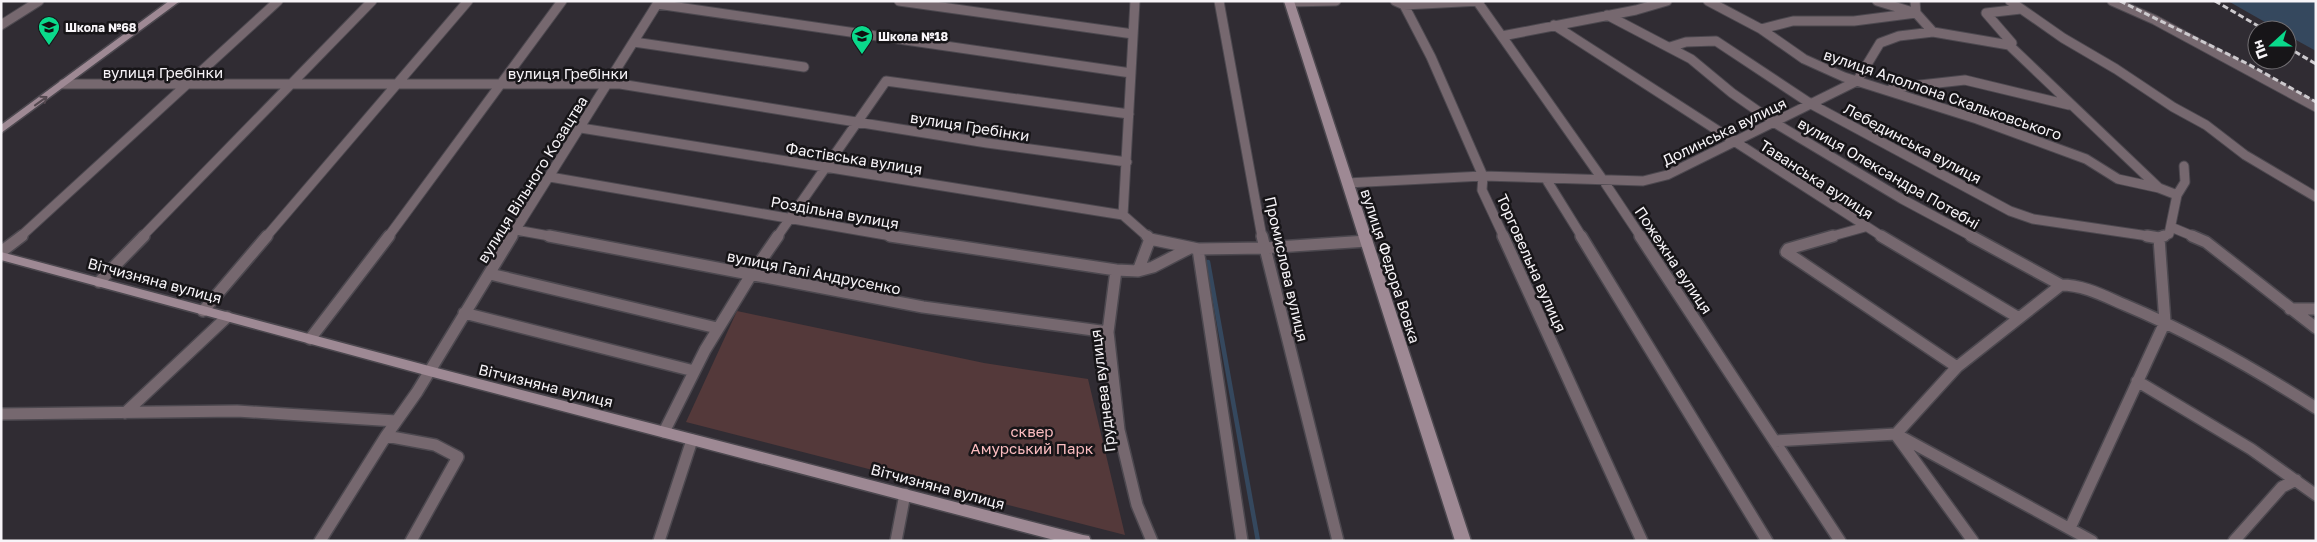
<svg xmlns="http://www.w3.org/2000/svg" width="2317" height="542" font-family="'Golos Text',sans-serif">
<rect width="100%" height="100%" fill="#302c33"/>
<path fill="#54393a" d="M737,311L984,363L1088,379L1125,535L686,422Z"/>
<path fill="#35485e" d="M2228,1H2316V51L2287,35V30H2279Z"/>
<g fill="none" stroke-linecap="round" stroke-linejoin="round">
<path stroke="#35485e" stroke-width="4.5" d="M1208,262L1258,541"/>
<g stroke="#4c484f" stroke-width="11">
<path id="street-far1" d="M899,1L1133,34
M1135,1L1123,215L1148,237
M1219,1L1262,237
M1395,1L1404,5L1431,57L1483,176L1482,190L1504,237
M1477,1L1603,180L1641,237
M1708,1L1761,29L1804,59L1844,77L1977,119L2086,159L2118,179L2159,188L2177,195
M1877,1L1916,13L1933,32L2009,45L2158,187
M2010,1L2063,38L2116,69L2173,107L2206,125L2245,155L2316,197
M2112,1L2155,20L2316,107
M1289,2L1336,1
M657,4L1131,73
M1404,5L1480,1
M1607,15L1691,59L1732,93L1775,123L1902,199L1973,237
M1,25L39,1
M1554,25L1883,237
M1761,29L1793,21H1854L1916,13L1915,1
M1502,36L1636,10L1667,1
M634,42L804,67
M2009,45L2012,43L1986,13L2021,9
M1670,47L1686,42L1716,41L1811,104L2010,211L2033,219L2155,237
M63,84H620L987,143L1127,162
M1889,91L1893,88L1965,80L2069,105
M581,128L1123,215
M550,177L897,237
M1546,179L1582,237
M1347,183L1483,176L1643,181L1667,175L1857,81L1880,43L1899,36L1933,32
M2171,227L2195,237
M516,230L555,237
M20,237L278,1
M142,237L372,1
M266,237L468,1
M388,237L562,1
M511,237L659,1
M777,237L886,81L1129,114
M1829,237L1865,227
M2160,237L2169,234L2177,195L2185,182L2184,166"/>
</g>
<g stroke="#4c484f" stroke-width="14">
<path id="street" d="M549,236L923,307L1108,332
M890,236L1116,270
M1147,236L1150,239L1138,271L1116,270L1108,332L1119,430L1137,505L1152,541
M1262,236L1338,541
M1503,236L1642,541
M1581,236L1767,541
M1640,236L1840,541
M1833,236L1788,249L1786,252L1957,367
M1881,236L2019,318
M1971,236L2061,285
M2147,236L2159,238
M2192,236L2206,242L2316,328
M1150,239L1198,249L1264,248L1367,241
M1198,249L1242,541
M1,252L22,236
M1138,271L1153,267L1188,249
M490,274L717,328
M99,282L144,236
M2290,309H2316
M203,311L267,236
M464,313L694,371
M310,339L389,236
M2137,381L2251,449L2316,495
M125,413L227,317
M1,414L237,411L396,421
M664,432L705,350L751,275L778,236
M1896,434L2092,541
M1896,435L1973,541
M386,436L435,445L458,457L411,541
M1775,441L1896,434L1957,367L2061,285C2084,285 2104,296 2125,305C2192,333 2255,369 2316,408
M2070,528L2165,322L2159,238L2164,236
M320,541L386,436L417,392L512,236
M659,541L692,440
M896,541L905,494
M2234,541L2282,487L2296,480"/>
</g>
<g stroke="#4c484f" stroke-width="3">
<path id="secondary" d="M169,1H180L1,133V125Z
M1284,1H1294L1471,541H1455Z
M1,252L429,366L1083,535L1089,536L1091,541H1058L429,376L1,260Z"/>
</g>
<use href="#street-far1" stroke="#76686f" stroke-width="9"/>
<use href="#street" stroke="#76686f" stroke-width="11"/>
<use href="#secondary" fill="#9e8994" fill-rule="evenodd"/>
<path stroke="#ccc9cd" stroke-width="3" stroke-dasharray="6 3" stroke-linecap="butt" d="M2120,1L2248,64L2316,102
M2215,1L2265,30
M2287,47L2316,64"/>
</g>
<defs><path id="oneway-shaft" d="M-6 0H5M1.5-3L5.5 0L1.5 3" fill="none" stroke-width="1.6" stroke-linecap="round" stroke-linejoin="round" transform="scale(1.25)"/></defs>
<use stroke="#544950" href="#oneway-shaft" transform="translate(41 101) rotate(-36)"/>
<defs>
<g id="school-pin" transform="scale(1.125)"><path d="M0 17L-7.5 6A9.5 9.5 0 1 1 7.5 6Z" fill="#0ad98b" stroke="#171518"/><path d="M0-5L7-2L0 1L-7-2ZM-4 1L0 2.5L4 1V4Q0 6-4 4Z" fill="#111"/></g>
</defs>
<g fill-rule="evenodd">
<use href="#school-pin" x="49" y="27"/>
<use href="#school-pin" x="862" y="36"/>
</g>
<g text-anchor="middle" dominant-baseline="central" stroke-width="5" stroke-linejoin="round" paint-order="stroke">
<g font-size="12" font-weight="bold" fill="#f7f4f8" stroke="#171518" text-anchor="start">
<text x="65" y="27">Школа №68</text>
<text x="878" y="36">Школа №18</text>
</g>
<g font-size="15" fill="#f7f4f8" stroke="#171518">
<text x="163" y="72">вулиця Гребінки</text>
<text x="568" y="73">вулиця Гребінки</text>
<text transform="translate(1943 94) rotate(19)">вулиця Аполлона Скальковського</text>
<text transform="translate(970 126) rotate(9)">вулиця Гребінки</text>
<text transform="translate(1724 131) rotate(-26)">Долинська вулиця</text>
<text transform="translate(1913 143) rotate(28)">Лебединська вулиця</text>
<text transform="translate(854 158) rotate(9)">Фастівська вулиця</text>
<text transform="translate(1889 173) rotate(30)">вулиця Олександра Потебні</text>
<text transform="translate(532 179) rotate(-58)">вулиця Вільного Козацтва</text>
<text transform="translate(1817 179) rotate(33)">Таванська вулиця</text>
<text transform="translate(835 212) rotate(10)">Роздільна вулиця</text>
<text transform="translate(1674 260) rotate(56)">Пожежна вулиця</text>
<text transform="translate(1532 263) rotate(66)">Торговельна вулиця</text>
<text transform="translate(1391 266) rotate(72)">вулиця Федора Вовка</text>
<text transform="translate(1287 269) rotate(77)">Промислова вулиця</text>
<text transform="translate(814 272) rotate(11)">вулиця Галі Андрусенко</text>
<text transform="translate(155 280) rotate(15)">Вітчизняна вулиця</text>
<text transform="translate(546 385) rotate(14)">Вітчизняна вулиця</text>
<text transform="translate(1102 391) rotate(-97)">Груднева вулиця</text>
<text transform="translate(938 486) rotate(15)">Вітчизняна вулиця</text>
</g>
<g font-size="15" fill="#fbbcbf" stroke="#171518">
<text x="1032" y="431">сквер<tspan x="1032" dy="17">Амурський Парк</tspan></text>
</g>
</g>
<rect width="2317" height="542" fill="none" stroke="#f7f4f8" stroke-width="5"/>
<g transform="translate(2272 45) rotate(249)"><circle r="24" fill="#171518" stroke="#716e72"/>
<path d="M0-4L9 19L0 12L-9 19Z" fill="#0ad98b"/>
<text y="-8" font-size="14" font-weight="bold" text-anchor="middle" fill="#f7f4f8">Пн</text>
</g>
</svg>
